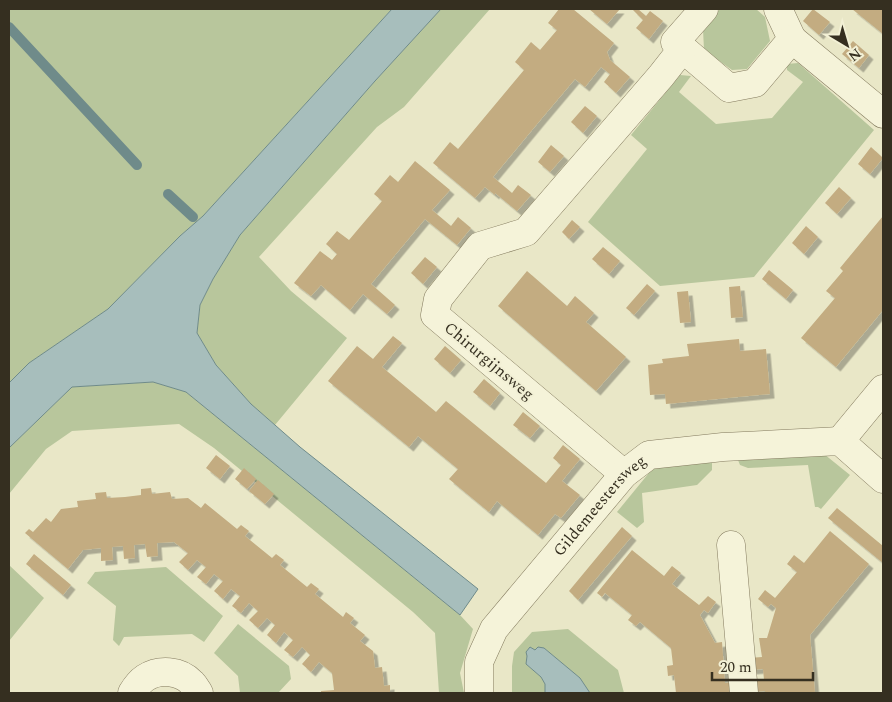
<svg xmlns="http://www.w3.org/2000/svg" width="892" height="702" font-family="Spectral,serif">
<defs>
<filter id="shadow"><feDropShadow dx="4.5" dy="4.5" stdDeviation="0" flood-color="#0004"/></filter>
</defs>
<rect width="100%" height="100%" fill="#e9e7c7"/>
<path fill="#b8c69c" d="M9,9H392L203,216L180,236L108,309L29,363L9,383Z
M441,9H490L404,107L377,127L259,257L291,291L347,338L275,425L251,404L216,365L197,333L200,305L213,279L240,235L375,81Z
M720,9H756L765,17L770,41L747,69L732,70L704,50L703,29Z
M798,63L874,130L754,277L660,286L588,222L647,149L631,135L680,75L691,76L679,92L716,124L772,118L803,82L787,70V64Z
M153,382L186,392L460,615L473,629L460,673L464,693H439L435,633L413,612L214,448L179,424L72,431L46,449L9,494V448L72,387Z
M824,454L850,475L821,509L818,507H815L808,465L748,468L740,465L738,460Z
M705,458L712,462V470L697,485L642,493L644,522L637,528L617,512L653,468Z
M9,565L44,598L9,641Z
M166,567L223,616L204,642L192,634L124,637L119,646L113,640L116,606L87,583L95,572Z
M238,624L289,666L291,679L278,693H240L238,676L214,653Z
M568,629L618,670L624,693H590L580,678L544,648L527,656L526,664L541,677L545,684V693H512V666L514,652L532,632Z"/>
<path fill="#a7bebc" stroke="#6f8b8a" d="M392,9H441L375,81L240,235L213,279L200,305L197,333L216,365L251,404L300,447L478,589L460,615L186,392L153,382L72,387L9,448V383L29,363L108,309L180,236L203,216Z
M530,647L535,650L538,647L544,648L580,678L590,693H545V684L541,677L526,664L527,656L526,652Z"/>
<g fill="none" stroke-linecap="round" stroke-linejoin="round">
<path stroke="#6f8b8a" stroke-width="10" d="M9,27L137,165
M168,194L193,217"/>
</g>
<path fill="#c3ac81" filter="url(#shadow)" d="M559,9H573L614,43L607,52L610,60L630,77L616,93L604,82L610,74L601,67L585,87L575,79L542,118L493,177L512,193L518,185L531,195L517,211L495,193V195L485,187L475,198L433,163L450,142L458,149L524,70L515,62L531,42L540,50L557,30L548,23Z
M589,9H620L607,24Z
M634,9H638L646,16L650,11L663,21L649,39L636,28L643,20L633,10Z
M813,9L830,22L819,35L803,21Z
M852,9H883V34L877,29Z
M853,41L869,55L859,68L842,54Z
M585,106L597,116L583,133L571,122Z
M551,145L564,156L550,172L538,162Z
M871,147L883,158L870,174L858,164Z
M415,161L450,190L432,210L451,226L458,217L471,228L457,245L425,219L371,284L395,305L387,314L363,294L350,310L321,285L311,296L294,283L320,251L332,260L337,254L326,244L337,231L349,240L382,201L374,194L390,175L398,182Z
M839,187L851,198L837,214L825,203Z
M883,216V310L836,367L801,338L835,298L826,291L843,271L840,268Z
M572,220L580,227L569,239L562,232Z
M806,226L818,237L804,254L792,243Z
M603,247L620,261L609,274L592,259Z
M425,257L437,267L423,284L411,273Z
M769,270L793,290L786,299L762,279Z
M527,271L567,306L575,296L594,313L586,322L626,357L596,391L498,306Z
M647,284L655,291L634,315L626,308Z
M740,286L743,317L731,318L729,287Z
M688,291L691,322L680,323L677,292Z
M393,336L402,343L382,367L436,412L446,401L546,483L561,465L553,458L563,445L580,459L562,481L580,495L561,518L555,514L538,535L497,501L489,512L449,479L458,469L418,436L409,447L328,381L357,346L373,359Z
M739,339L740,351L766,349L770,394L666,404L665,394L650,395L648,365L663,363L662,359L689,356L687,344Z
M445,346L461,360L450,373L434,359Z
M484,379L500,393L490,406L473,392Z
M523,412L540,426L530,438L513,425Z
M216,455L230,466L220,479L206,468Z
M244,468L256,479L247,489L235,479Z
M258,480L274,494L265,504L249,491Z
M151,488L152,494L170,492L172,499L188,498L201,508L205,503L237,529L241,525L249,531L245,536L272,558L276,554L284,560L280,565L307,587L311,583L319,589L315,594L343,617L346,612L354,618L350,623L365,635L360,641L373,651L375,668L382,667L384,686L390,685V693H321V691L334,690L332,673L319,662L311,672L302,664L310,655L302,647L293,657L284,650L293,640L284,632L276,643L267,635L275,625L267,618L258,628L249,620L258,611L249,603L241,613L232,606L240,596L231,589L223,599L214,591L223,581L214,574L206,584L197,577L206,567L197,560L188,570L179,562L188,553L174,542L157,543L158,556L147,557L145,544L134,545L135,558L124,559L123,546L112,547L113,560L101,561V548L83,550L68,569L25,533L29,529L33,532L46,518L51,522L61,509L78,507L77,501L96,499L95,493L106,492L107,498L125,497L141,495V489Z
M837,508L883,546V563L828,518Z
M622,527L632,536L578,600L569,591Z
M830,531L869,564L810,635L815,693H765V691L752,692L751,681L764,680L763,669L750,670L749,658L762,657L759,638H767L776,608L771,604L768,607L758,599L765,590L775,598L797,572L787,564L794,555L804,563Z
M632,550L664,576L672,566L681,573L672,584L699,605L708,596L716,602L708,613L704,610L700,615L715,643L722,642L725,683L738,682L736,693H676L674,675L668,676L667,666L673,665L671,648L640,622L636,626L628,620L632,615L605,593L602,597L597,593Z
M34,554L71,585L63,595L26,564Z"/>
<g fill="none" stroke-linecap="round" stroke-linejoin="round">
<g stroke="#837a5e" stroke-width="29">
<path id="pedestrian" d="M731,545L744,693"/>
</g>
<g stroke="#837a5e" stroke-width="29">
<g id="minor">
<path d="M704,9L675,42L729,88L755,83L792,39L778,9"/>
<path d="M792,39L883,114"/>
<path d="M840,441L883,389"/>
<path d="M624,474L435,315L438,299L480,246L526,232L661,76L683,48"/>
<path d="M132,693C135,688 139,682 145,678C159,669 180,670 192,683C195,686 197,690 199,693"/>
<path id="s1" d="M479,693V662L494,629L624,474L649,455L723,447L840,441L883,479"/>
</g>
</g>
<use href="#pedestrian" stroke="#f5f3d9" stroke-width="28"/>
<use href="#minor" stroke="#f5f3d9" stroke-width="28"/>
</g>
<g text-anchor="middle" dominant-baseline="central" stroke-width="4" stroke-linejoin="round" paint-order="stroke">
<g font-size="16" fill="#352f20" stroke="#f2f0d5">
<text transform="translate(489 361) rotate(40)">Chirurgijnsweg</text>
<text stroke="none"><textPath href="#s1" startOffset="230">Gildemeestersweg</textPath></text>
</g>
</g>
<rect width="892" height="702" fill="none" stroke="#352f20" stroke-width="20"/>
<g transform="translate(847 45) rotate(142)" stroke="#f2f0d5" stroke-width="4" paint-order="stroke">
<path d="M0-4L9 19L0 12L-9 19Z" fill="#352f20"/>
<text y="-8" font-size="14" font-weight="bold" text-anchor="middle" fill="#352f20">N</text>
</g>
<path d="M712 672v8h101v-8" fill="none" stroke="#352f20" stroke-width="2.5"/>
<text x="720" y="672" font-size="15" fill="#352f20" stroke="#f2f0d5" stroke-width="4" paint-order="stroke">20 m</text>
</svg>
